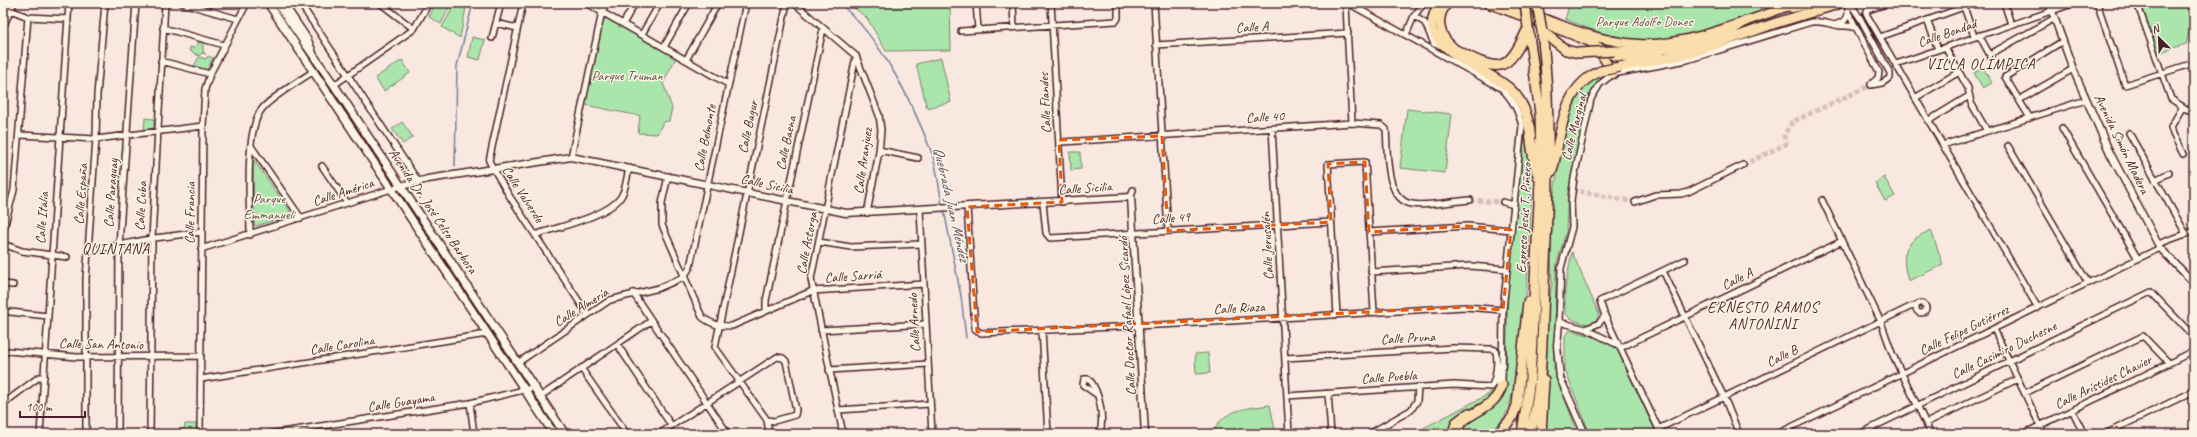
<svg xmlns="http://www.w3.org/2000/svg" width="2197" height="437" font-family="Caveat,sans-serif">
<rect width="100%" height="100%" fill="#f9e8e0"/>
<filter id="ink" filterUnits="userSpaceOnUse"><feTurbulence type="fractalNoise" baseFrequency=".025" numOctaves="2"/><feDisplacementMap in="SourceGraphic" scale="8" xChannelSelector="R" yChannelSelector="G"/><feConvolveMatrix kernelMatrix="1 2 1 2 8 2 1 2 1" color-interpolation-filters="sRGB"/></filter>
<g filter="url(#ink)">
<path fill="#aae5ab" stroke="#7a826b" d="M436,3H445L450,6L441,24L429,17Z
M449,3H467L460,38L442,27L454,6Z
M848,3H950L951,50L886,51L867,18Z
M1570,3H1653L1657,6L1663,3H1787C1738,20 1673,48 1620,38C1601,35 1583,26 1565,19Z
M2141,3H2185L2192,20L2186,44L2158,53Z
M606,16L677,56L663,83L672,108L669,121L663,122L657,134L638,133L640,116L585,105L584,102L602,18Z
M472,37L485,40L480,60L468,57Z
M203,42V52L206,54L202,53L199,56L189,50L190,47L194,48L198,43Z
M208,56L213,58L207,70L194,66L199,57L206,59Z
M941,58L951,102L927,108L916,64Z
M402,60L410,73L384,91L375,78Z
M1983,68L1992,83L1983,88L1974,73Z
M1606,72L1592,89L1586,105L1568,193L1566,232L1557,263L1556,273L1554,370L1578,434H1544L1548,308L1552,284L1551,255L1553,201L1561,144L1564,123L1581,86Z
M1407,109L1452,114L1445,173L1400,168Z
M145,118L154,119V128L144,130Z
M402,122L413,137L403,144L392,129Z
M1525,130C1529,146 1531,164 1531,181C1532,221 1524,394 1502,420C1488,437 1478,434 1458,434L1460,427L1505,383C1508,347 1506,310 1509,273C1512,225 1521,178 1525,130Z
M1070,152H1080L1081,169L1071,170Z
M253,159L290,211L289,216L256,226L254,225Z
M1884,177L1895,196L1885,201L1875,183Z
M1931,230L1943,265L1908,281C1900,252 1904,242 1931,230Z
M1572,252L1599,314L1596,323C1587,326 1569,320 1565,313V288Z
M1570,330L1603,339L1617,349L1657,434H1590L1565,370V336Z
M1208,353L1210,373L1196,374L1195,354Z
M1497,381C1494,402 1477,402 1464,413C1458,418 1453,428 1449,434H1412L1489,394Z
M1270,405L1276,434H1213C1220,409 1249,408 1270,405Z
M185,424H196V434H180V429H184Z"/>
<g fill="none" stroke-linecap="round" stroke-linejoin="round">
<path stroke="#72809e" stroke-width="1.5" d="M839,3C880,37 912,101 931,151C937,167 939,187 942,205
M455,166L457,66L473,3
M944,210L961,296L966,338"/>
<path stroke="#d6c0bc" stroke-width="5" stroke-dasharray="5 2.5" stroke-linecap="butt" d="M1743,165L1786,144L1784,136L1792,122L1871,85
M1572,190L1635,202
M1470,200L1503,202"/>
<g stroke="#4a1f2b" stroke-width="8">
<path id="minor" d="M182,3L238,19
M284,3L308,39L313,51
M300,3L418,181
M380,3L414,29
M523,3L489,161L510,197L588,315
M586,3L728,84
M794,3L856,56L879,115L881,130L879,152L867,213
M976,3L978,29
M1013,3L1014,27
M1051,3L1062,202
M1154,3L1168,231
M1348,3L1501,88C1513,100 1518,110 1522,126L1503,310L1502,385
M1348,3L1346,6L1352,123
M1848,3V12L1879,72L1878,78L1871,84
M1850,3L1860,18L1890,73V78L1882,83L1871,85
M1889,3L1868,10L1866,13L1868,17L2038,308
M2004,3L2011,24
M2097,3L2125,85L2194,63
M2137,3L2171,99L2194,114
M2190,3L2194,14
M3,7L28,17L68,19
M1964,7L1974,36
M1414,16L1425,23L1434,44L1443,46
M1927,20L1938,49
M496,23L517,28
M623,24L635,3
M1837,24C1844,22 1847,20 1848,13
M3,27L14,3
M163,28L224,45
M961,31L1116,21L1118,18V3
M642,34L660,3
M1406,35L1414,16L1424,3
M1979,35L1991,57
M1880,37L1975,3
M492,38L501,3
M1156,45L1348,33
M664,47L689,3
M1945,47L1968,88L1971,103L1987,131
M1994,52L2055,18
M686,60L718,3
M161,61L210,74
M1896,64L2075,3
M334,85L414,29L429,3
M1915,98L1959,72
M2019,100L2073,69
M2182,108L2171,127L2173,134L2183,154
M2030,118L2005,77L2063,41
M1928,121L1969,96
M1272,128L1289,434
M2062,128L2138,259
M2129,133L2186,234
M20,135L96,139L203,126
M1059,140L1063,142L1352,123L1381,125L1386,129C1388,151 1384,199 1412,204C1426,207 1454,201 1470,200
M1943,145L2086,100
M251,146L301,218
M2008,146L2088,283
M879,150L918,158
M571,157L602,12L607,3
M322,166L347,203
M668,176L662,203V225L702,317C712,325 720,326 732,326L812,291L924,284
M2155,180L2169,173
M1131,197L1133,190
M1822,200L1881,322L1892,353L1931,434
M1503,202L1514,205
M1635,202L1655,195L1681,194L1688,192L1743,165
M1043,203L1046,233L1050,238L1331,222
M967,207L975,329L981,333L1180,324L1465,307L1503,310
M920,210L932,434
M3,232L14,190L28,17
M1369,232L1467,226L1511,230
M250,235C250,205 244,131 262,109C269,99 302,79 314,71
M535,235C557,227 611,216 622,195C626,188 627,176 629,168
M819,242L851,247L921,244
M3,244L22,251L67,257
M2158,244L2194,231
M201,249L401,186
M89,251L155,238L202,232
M1663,271L1724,397L1739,434
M1371,272L1470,266L1507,269
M3,284L13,285
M633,293L728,434
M1916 308a5 5 0 1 1 10 0a5 5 0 1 1-10 0Z
M766,310V301L823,29
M10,312L48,316
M1337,315L1328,164L1365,162L1374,312
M1605,316L1599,323L1586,329L1559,322L1561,268L1572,227L1571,201L1574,178L1591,99L1600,84L1613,74L1687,60L1811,22C1823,20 1830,25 1841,26C1847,26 1850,25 1856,28
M1586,329L1618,345
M1994,329L2044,434
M821,330L926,324
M1042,330L1048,434
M617,344L671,425
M1620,348L1842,241
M3,354L8,351L77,357L201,356
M1285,358L1453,348L1491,349L1495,350C1499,359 1496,379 1491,387L1454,385L1287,396
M519,362L610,300L659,288L684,277L690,267L746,3
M581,368L627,434
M829,370L928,364
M201,379L487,334
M1498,385L1501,364
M1328,393L1331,434
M2025,393L2143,336L2169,363
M1096,394L1083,385L1084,379H1089C1100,392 1104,417 1100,434
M541,396L651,321
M470,403L474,434
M3,404L39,377H44
M838,410L930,404
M2072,410L2084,434
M1926,423L2018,379
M1658,429L1910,307L1916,306
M40,434L69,3
M86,434V279L96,139L97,95L105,3
M118,434L119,245L136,3
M150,434L152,238L165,3
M200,434L203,126L205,89L210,74L247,3
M269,434L470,403L536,387
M659,434L777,357L783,358L786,361L796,410L795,415L774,421L767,420
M769,434L767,420L715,347L787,3
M843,434L811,279L856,56
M1369,434L1411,410L1417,401L1418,387
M1661,434L1605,316L1600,301L1685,260
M1777,434L2160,248
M1859,434L2151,292L2194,337
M2023,434L2194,351
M2105,434L2194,391
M2187,434L2194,431"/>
</g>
<g stroke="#4a1f2b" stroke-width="9">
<path id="tertiary" d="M2049,3L2073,69L2110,153L2160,248L2194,283
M401,186L428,179L571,157L846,213L1131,197L1145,434
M1559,322L1557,346L1560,378L1585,434"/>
</g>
<g stroke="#4a1f2b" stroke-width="10">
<path id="secondary" d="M268,3L554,434
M277,3L334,85L565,434"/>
</g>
<g stroke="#4a1f2b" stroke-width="11">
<path id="primary" d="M1439,3C1421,32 1440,44 1462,60
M1448,3C1435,17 1439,36 1453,47
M1487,3L1565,32L1590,42L1614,56L1636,58L1659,55
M1505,3C1548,19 1593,42 1639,44C1687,47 1752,18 1798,3
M1792,8L1815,3
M1597,47L1613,74"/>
</g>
<g stroke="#4a1f2b" stroke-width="11">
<path id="trunk" d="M1452,434L1456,422L1468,413"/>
</g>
<g stroke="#4a1f2b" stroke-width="12">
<path id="motorway" d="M1542,31L1566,50
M1456,50C1500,73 1507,74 1528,28
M1614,51C1658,52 1709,46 1746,21
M1462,60C1494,79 1522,85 1529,126C1532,144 1532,161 1539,178
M1620,67L1691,53L1773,24L1838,4
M1552,171C1562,136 1560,87 1601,71
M1456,434C1458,412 1495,413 1502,385
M1498,434L1512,418L1517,405L1528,302
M1522,434L1530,379L1541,163L1540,113L1528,28
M1530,434C1543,386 1542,335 1544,286C1548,201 1552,116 1542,31
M1541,434L1544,380"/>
</g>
<use href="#minor" stroke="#fcf5e5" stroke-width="5"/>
<use href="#tertiary" stroke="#fcf5e5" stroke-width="6"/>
<use href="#secondary" stroke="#fcf5e5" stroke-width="7"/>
<use href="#primary" stroke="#faddab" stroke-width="8"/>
<use href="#trunk" stroke="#faddab" stroke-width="8"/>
<use href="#motorway" stroke="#faddab" stroke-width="9"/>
<g stroke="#4a1f2b" stroke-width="12" stroke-linecap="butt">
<path id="motorway-bridge" d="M1525,3L1528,28
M1537,3L1542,31
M1566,50L1578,53L1614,51
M1601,71L1620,67"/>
</g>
<use href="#motorway-bridge" stroke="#faddab" stroke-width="9"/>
</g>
</g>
<path fill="none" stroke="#e8590c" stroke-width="3" stroke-dasharray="8 5" stroke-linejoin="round" d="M1162,136L1168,231L1331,222L1328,164L1365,162L1369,232L1467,226L1511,230L1503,310L1465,307L977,332L967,207L1062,202L1059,140Z"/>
<g text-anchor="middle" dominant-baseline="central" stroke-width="3" stroke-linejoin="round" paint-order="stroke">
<g font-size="14" fill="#62504b" stroke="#fcf5e5">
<text x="1644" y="21">Parque Adolfo Dones</text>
<text x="627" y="75">Parque Truman</text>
<text x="269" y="198">Parque<tspan x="269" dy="16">Emmanueli</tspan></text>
</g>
<g font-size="14" fill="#4a1f2b" stroke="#fcf5e5">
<text transform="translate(1252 27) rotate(-3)">Calle A</text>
<text transform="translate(1947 33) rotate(-19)">Calle Bondad</text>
<text transform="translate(1045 103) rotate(-93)">Calle Flandes</text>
<text transform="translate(1265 117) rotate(-3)">Calle 40</text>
<text transform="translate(748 127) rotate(-78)">Calle Bagur</text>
<text transform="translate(1574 127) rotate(-76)">Calle Marginal</text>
<text transform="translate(705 138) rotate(-79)">Calle Belmonte</text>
<text transform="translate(786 143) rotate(-78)">Calle Baena</text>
<text transform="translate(2122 144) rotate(64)">Avenida Simón Madera</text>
<text transform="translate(863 161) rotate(-82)">Calle Aranjuez</text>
<text transform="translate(767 184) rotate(12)">Calle Sicilia</text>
<text transform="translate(1085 188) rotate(-4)">Calle Sicilia</text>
<text transform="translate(343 192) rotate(-18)">Calle América</text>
<text transform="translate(111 193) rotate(-86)">Calle Paraguay</text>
<text transform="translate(81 194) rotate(-86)">Calle España</text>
<text transform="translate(523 194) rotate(57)">Calle Valverde</text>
<text transform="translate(141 206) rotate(-87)">Calle Cuba</text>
<text transform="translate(433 211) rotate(56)">Avenida Dr. José Celso Barbosa</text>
<text transform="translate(190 213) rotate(-89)">Calle Francia</text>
<text transform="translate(42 218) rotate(-86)">Calle Italia</text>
<text transform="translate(1171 218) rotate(-4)">Calle 49</text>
<text transform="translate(1524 218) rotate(-87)">Expreso Jesús T. Piñero</text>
<text transform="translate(807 243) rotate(-79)">Calle Astorga</text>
<text transform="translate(1267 246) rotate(-93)">Calle Jerusalén</text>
<text transform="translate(853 276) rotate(-4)">Calle Sarriá</text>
<text transform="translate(1737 279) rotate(-26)">Calle A</text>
<text transform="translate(581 307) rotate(-32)">Calle Almería</text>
<text transform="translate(1239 308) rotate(-3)">Calle Riaza</text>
<text transform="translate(1127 316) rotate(-93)">Calle Doctor Rafael López Sicardó</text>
<text transform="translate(914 323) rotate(-93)">Calle Arnedo</text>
<text transform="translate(1964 330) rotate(-26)">Calle Felipe Gutiérrez</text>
<text transform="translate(1408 338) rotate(-3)">Calle Pruna</text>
<text transform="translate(101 344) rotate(1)">Calle San Antonio</text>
<text transform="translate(342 345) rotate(-9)">Calle Carolina</text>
<text transform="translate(2004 350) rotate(-26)">Calle Casimiro Duchesne</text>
<text transform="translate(1782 356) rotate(-26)">Calle B</text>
<text transform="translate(1389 377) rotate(-4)">Calle Puebla</text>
<text transform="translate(2103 382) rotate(-26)">Calle Arístides Chavier</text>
<text transform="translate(401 402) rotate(-9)">Calle Guayama</text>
</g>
<g font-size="15" letter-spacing="1" fill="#4a1f2b" stroke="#fcf5e5">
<text x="1981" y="64">VILLA OLÍMPICA</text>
<text x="116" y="249">QUINTANA</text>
<text x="1763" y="307">ERNESTO RAMOS<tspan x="1763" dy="17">ANTONINI</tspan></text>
</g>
<g font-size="15" font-style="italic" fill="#5e5064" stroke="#fcf5e5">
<text transform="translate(951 204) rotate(77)">Quebrada Juan Méndez</text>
</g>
</g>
<rect width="2197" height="437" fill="none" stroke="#fcf5e5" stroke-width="16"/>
<rect x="8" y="8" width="2181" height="421" fill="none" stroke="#4a1f2b" stroke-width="1.5" filter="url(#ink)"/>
<g transform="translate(2159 38) rotate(336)" stroke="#fcf5e5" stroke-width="3" paint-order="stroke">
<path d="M0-3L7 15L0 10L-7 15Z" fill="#4a1f2b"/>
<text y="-6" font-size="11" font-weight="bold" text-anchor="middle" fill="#4a1f2b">N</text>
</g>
<path d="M20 411v6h65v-6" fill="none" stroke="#4a1f2b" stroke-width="2"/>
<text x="26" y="411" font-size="12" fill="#4a1f2b" stroke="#fcf5e5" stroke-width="3" paint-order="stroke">100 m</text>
</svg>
